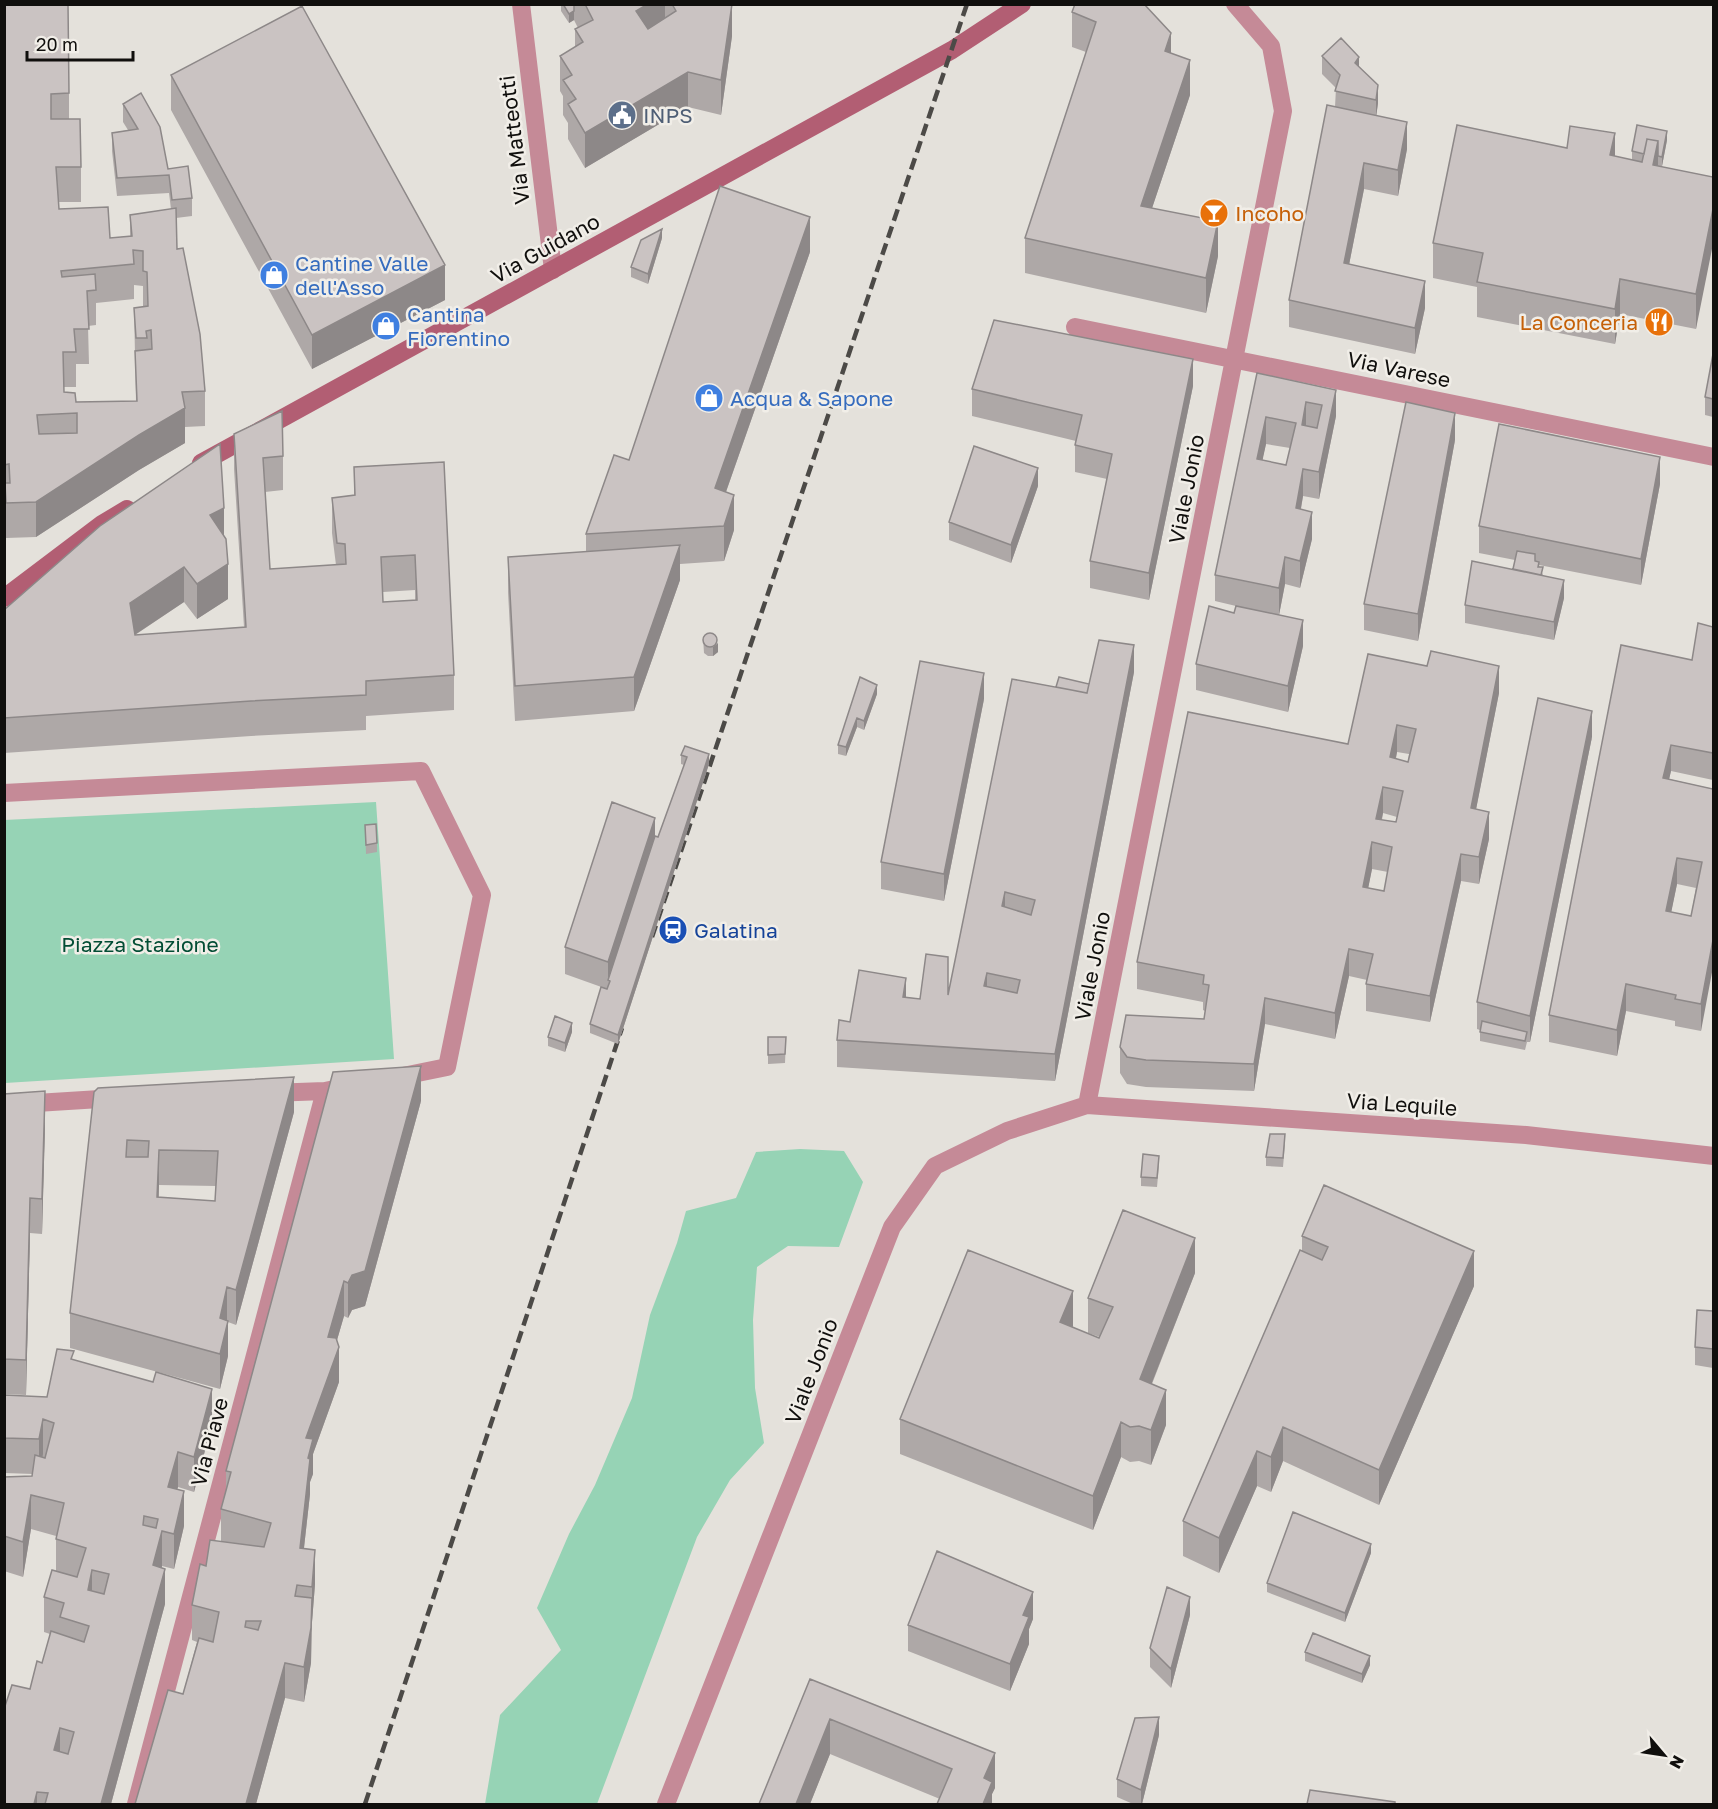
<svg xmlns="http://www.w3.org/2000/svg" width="1718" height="1809" font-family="'Golos Text',sans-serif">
<rect width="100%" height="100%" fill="#e4e1db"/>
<path fill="#96d3b5" d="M376,802L394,1059L5,1083L4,820Z
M800,1149L844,1151L863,1182L839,1247L788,1246L757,1267L753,1320L755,1388L764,1443L730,1480L697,1537L597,1804H485L500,1715L561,1650L537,1608L569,1534L595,1485L632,1398L650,1315L677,1243L686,1211L736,1198L756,1152Z"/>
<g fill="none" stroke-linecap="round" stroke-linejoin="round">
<path stroke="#c58a97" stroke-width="18" d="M521,4L553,270
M1075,327L1714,457
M4,793L421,771L482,895L447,1067L398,1077
M270,1093L325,1091L353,1085
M4,1105L116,1098
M1087,1105L1283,111L1271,46L1235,4
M136,1804L325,1091
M666,1804L892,1227L935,1166L1007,1131L1087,1105L1526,1135L1714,1156"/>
<path stroke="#b25e73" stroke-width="18" d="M201,463L952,50L1022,4
M4,598L102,524L127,509"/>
<path stroke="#4c4a47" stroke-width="4.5" stroke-dasharray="12 6" stroke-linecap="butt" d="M652,937L967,4
M365,1804L622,1028"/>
</g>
<path fill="#aea8a7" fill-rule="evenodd" d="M4,4L69,93V119L81,167V202H59V209L110,238L130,236V215L171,209L169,193L117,196L112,151V133L128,130L123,122V104L168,169L192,198V216L176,218L177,249L205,391V426L185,427V443L139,470L36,537L6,538L5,500H4ZM134,285L143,286V306L146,307L134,308L136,401L76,402L64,392V387H76V364H89L88,326L96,325V303L134,299Z
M561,4H732V36L721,115L688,107L585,168L568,139V123L563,115V96L560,91V56L575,47V29L578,28L574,20L569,23L561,11Z
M1072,12L1171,53L1190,95L1152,208L1218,256L1206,313L1025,273V238L1086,52L1072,47Z
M1322,56L1359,67L1378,103L1376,116L1407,149L1398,196L1364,189L1349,265L1425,308L1415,354L1289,327V300L1335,107L1336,88L1322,74Z
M171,75L445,300L312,369L171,110Z
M1667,140L1662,166H1658L1713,177L1696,329L1620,314L1615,344L1477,317V287L1433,278V243L1567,148L1632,160V151Z
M662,238L648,284L631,277V267Z
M810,252L726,492L734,530L724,561L680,564V580L634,711L515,721L508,592V557L586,552V534L629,460Z
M1713,354V417L1705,415V397Z
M1257,373L1336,390V416L1319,499L1303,496L1301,509L1312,539L1300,588L1285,584L1279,615L1303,646L1288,712L1196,690V664L1234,613L1236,606L1215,601V575ZM1266,444L1290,448L1286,465L1262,460Z
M1193,386L1149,600L1090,588V561L1107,479L1075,472V445L1076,441L972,416V389Z
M234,434L283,456V490L265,492L270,569L336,565L332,533V498L354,495V467L444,462L454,675V710L366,716V730L251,736L4,753V610L224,535L228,599L197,619L184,602L135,635L244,627L234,469ZM415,590V600L383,602V592Z
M1455,440L1418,641L1364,630V604Z
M1660,484L1641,585L1539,565L1543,575L1564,598L1554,640L1465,623V605L1513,569L1515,560L1479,553V526Z
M1038,486L1011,563L949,540V522Z
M1713,627V780L1671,771L1669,779L1713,789L1701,1031L1675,1026V1021L1626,1011L1617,1056L1549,1042V1015L1692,660ZM1677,884L1696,888L1691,916L1671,912Z
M703,637L718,652L713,656H708L704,653Z
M1368,654L1499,693L1476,809L1489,839L1479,884L1461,881L1430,1022L1366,1011V984L1367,980L1349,976L1335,1039L1265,1024L1254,1091L1146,1087L1127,1084L1120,1073V1047L1204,1019L1205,1011L1203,1010V1002L1137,989V962L1348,744ZM1397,752L1409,754L1408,762L1396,759ZM1383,813L1397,817L1396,822L1382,820ZM1372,869L1388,872L1384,891L1368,888Z
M1134,672L1055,1081L837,1067V1040L906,997L920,999L948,995L1056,687L1089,684Z
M860,677L877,694L864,730L857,727L846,756L838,754V745Z
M984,699L944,901L881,889V862Z
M1592,737L1530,1042H1527L1525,1050L1480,1041V1030L1477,1029V1002Z
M681,755L709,764L618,1044L590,1033V1024L607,989L565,974V947L655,836L658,837L684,765L681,764Z
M365,825L377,843V852L366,854Z
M572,1032L565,1052L548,1046V1037Z
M768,1037H786L785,1063L768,1064Z
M94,1092L294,1112L236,1325L228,1322V1356L220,1389L70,1348V1313ZM159,1185L216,1186L215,1201L159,1197Z
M4,1094L45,1126L42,1234L30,1233L26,1395L4,1394Z
M421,1101L365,1306L352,1310L348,1318L344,1316L337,1340L339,1382L313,1454V1474L310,1482V1494L304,1548L315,1584L312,1622L311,1663L304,1702L285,1698L256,1804H135L183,1694L197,1642L192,1640V1605L206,1566L221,1542V1509L226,1491V1471Z
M1285,1144L1283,1167L1266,1166V1157Z
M1159,1165L1157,1187L1141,1186V1177Z
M1302,1236L1474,1286L1379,1505L1283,1461L1271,1492L1257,1486L1219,1573L1183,1556V1521L1302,1251Z
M1195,1273L1152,1384L1166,1425L1151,1465L1139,1461L1130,1462L1121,1457L1093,1530L900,1454V1419L1073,1326L1072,1327L1099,1338L1100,1337L1088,1333V1298Z
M1713,1311V1368L1695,1365V1347Z
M74,1360L212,1424L194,1492L178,1487L177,1489L184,1526L174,1569L162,1566V1568L165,1604L111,1804H4L30,1689L42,1663L50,1634L44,1632V1597L56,1571V1536L31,1529L23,1577L4,1571V1477L32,1476L33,1474L4,1473V1395L47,1397Z
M1371,1553L1345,1622L1267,1592V1583Z
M1190,1615L1171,1688L1150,1667V1648Z
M1033,1619L1029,1629V1644L1010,1691L908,1651V1625Z
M1305,1652L1370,1665L1362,1683L1305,1661Z
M810,1679L995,1788L992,1794V1804L940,1799L830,1754L810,1804H759Z
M1159,1735L1142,1804H1133L1117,1797V1779Z"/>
<path fill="#8d8888" d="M648,4H665V30L636,46V11Z
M732,4V36L721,115V80Z
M574,11V20L569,23V14Z
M1171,33V68L1165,51Z
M1359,57V75L1355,63Z
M1190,60V95L1141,241V206Z
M688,72V107L585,168V133Z
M1378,85V103L1376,118V100Z
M1407,122V149L1398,196V170Z
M1667,131V140L1662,166V157Z
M1615,133V168L1610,155Z
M1658,141V176L1653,165Z
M1364,163V189L1344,290V263Z
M1713,209V244L1696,329V294Z
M810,217V252L715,523V488Z
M1218,221V256L1206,313V278Z
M662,229V238L648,284V274Z
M445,265V300L312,369V335Z
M1620,279V314L1615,344V309Z
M1425,281V308L1415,354V328Z
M1193,359V386L1149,600V573Z
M1336,390V416L1319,499V472Z
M1306,402V429L1302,425Z
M185,408V443L139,470L36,537V502L139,435Z
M1455,413V440L1418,641V614Z
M1266,417V444L1257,486V459Z
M1660,457V484L1641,585V559Z
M1038,468V486L1011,563V545Z
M1303,469V496L1296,535V508Z
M734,495V530L724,561V526Z
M224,508V543L210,515Z
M1312,512V539L1300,588V561Z
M680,545V580L634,711V677Z
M1285,557V584L1279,615V588Z
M228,564V599L197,619V584Z
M184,567V602L130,638V603Z
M1564,580V598L1554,640V622Z
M1303,620V646L1288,712V686Z
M718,643V652L713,656V647Z
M1134,645V672L1055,1081V1054Z
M1499,666V693L1471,835V808Z
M984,673V699L944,901V874Z
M877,685V694L864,730V721Z
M1592,711V737L1530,1042V1016Z
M857,718V727L846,756V747Z
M1397,725V752L1390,784V757Z
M1671,745V771L1663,805V778Z
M709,754V764L618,1044V1035Z
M1383,787V813L1376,843V819Z
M1489,812V839L1479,884V857Z
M655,818V845L610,981L608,980V962Z
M1372,842V869L1363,914V887Z
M1461,854V881L1430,1022V996Z
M1677,858V884L1666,938V911Z
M1005,892V919L1002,906Z
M1713,940V967L1701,1031V1004Z
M1349,949V976L1335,1039V1013Z
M987,973V1000L984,986Z
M906,978V1004L903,997Z
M1626,984V1011L1617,1056V1030Z
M1265,998V1024L1254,1091V1064Z
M572,1023V1032L565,1052V1043Z
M421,1066V1101L365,1306L352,1310L348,1318V1283Z
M294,1077V1112L236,1325V1290Z
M45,1091V1126L42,1234V1199Z
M159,1150V1185L157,1232V1197Z
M30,1198V1233L26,1395V1360Z
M1195,1238V1273L1140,1413V1379Z
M1474,1251V1286L1379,1505V1470Z
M344,1281V1316L328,1371V1337Z
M227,1287V1322L220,1318Z
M1073,1291V1326L1060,1357V1322Z
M228,1321V1356L220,1389V1354Z
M339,1347V1382L313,1454V1474L310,1482V1494L300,1583V1548L306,1438Z
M212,1389V1424L194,1492V1457Z
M1166,1390V1425L1151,1465V1430Z
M43,1419V1454L39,1474V1439Z
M1121,1422V1457L1093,1530V1496Z
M1283,1427V1461L1271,1492V1457Z
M1257,1451V1486L1219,1573V1538Z
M178,1452V1487L168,1522V1487Z
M184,1491V1526L174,1569V1534Z
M31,1495V1529L23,1577V1542Z
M162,1531V1566L153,1600V1565Z
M1371,1544V1553L1345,1622V1613Z
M315,1550V1584L312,1622V1587Z
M165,1569V1604L111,1804H101Z
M92,1570V1605L88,1590Z
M1033,1592V1619L1029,1629V1644L1010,1691V1664L1023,1615Z
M1190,1597V1615L1171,1688V1669Z
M312,1598L311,1663L304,1702V1667Z
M1370,1656V1665L1362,1683V1674Z
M285,1663V1698L256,1804H246Z
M1159,1717V1735L1142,1804H1141V1790Z
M830,1719V1754L810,1804H796Z
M60,1728V1763L54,1750Z
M995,1753V1788L992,1794V1804H983L984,1778Z
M37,1792V1804H34Z"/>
<path fill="#cac3c2" stroke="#8d8888" stroke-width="1.5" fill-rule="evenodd" d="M4,4H68L69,93L51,94V119H80L81,167H56L59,209L108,207L110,238L132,236L130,215L176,208L177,249L183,248L200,334L205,391L182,392L185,408L139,435L36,502L6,503L5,483H10L9,464L4,465ZM133,250L143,251V271L147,272L148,306L134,308L136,338H147L146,331L151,330L152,349L135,351L137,401L76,402L75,393L64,392L63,352H76L74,329H89L87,291L96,290L95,274L62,277L61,271L134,264ZM77,413V433L39,434L37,415Z
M563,4H574V11L569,14Z
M585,4H648L636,11L648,29L676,11L672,4H732L721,80L688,72L585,133L568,104L576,99L563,80L572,75L560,56L583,42L575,29L593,20Z
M1075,4H1144L1171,33L1165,51L1190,60L1141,206L1218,221L1206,278L1025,238L1096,22L1072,12Z
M302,6L445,265L312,335L171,75Z
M1341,38L1359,57L1355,63L1378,85L1376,100L1335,91L1340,75L1322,56Z
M141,93L160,127L168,169L188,166L192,198L172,200L169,175L117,178L112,133L138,129L123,104Z
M1327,105L1407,122L1398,170L1364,163L1344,263L1425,281L1415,328L1289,300Z
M1457,125L1567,148L1570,126L1615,133L1610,155L1642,162L1647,139L1658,141L1653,165L1713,177V209L1696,294L1620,279L1615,309L1477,282L1483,253L1433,243Z
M1637,125L1667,131L1662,157L1658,156V141L1647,139L1644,154L1632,151Z
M720,186L810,217L715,488L734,495L724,526L586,534L614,455L629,460Z
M662,229L648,274L631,267L641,240Z
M994,320L1193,359L1149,573L1090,561L1112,454L1075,445L1082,415L972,389Z
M1713,354V399L1705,397Z
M1257,373L1336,390L1319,472L1303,469L1296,508L1312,512L1300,561L1285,557L1279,588L1215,575ZM1306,402L1322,405L1317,428L1302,425ZM1266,417L1296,423L1286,465L1257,459Z
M1406,402L1455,413L1418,614L1364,604Z
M282,411L283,456L263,458L270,569L346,564L345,544L337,543L332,498L355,495L354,467L444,462L454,675L366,681V695L251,701L4,718V610L100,526L220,444L224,508L210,515L226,539L228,564L197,584L184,567L130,603L135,635L246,627L234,434ZM415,555L417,600L383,602L381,557Z
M1499,424L1660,457L1641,559L1479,526Z
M974,446L1038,468L1011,545L949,522Z
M680,545L634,677L515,686L508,557Z
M1517,551L1535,554V561L1539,562L1538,567H1543L1541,575L1513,569Z
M1472,561L1564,580L1554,622L1465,605Z
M1209,606L1234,613L1236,606L1303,620L1288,686L1196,664Z
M1698,623L1713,627V753L1671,745L1663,778L1713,789V940L1701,1004L1675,999L1676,995L1626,984L1617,1030L1549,1015L1621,645L1692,660ZM1677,858L1702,862L1691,916L1666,911Z
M703 640a7 7 0 1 1 14 0a7 7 0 1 1-14 0Z
M1099,640L1134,645L1055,1054L837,1040L839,1020L850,1022L859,970L906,978L903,997L920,999L926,954L948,957V995L1012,679L1087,693ZM1005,892L1035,900L1031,915L1002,906ZM987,973L1020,980L1017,993L984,986Z
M1431,651L1499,666L1471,808L1489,812L1479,857L1461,854L1430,996L1366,984L1373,954L1349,949L1335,1013L1265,998L1254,1064L1146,1060L1127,1057L1120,1047L1126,1015L1204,1019L1209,985L1203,984L1204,975L1137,962L1188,712L1348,744L1368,654L1427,666ZM1397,725L1416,729L1408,762L1390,757ZM1383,787L1403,791L1396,822L1376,819ZM1372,842L1392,847L1384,891L1363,887Z
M920,661L984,673L944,874L881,862Z
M860,677L877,685L864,721L857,718L846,747L838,745Z
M1059,677L1089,684L1087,693L1056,687Z
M1538,698L1592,711L1530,1016L1477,1002Z
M685,746L709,754L618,1035L590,1024L601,987L607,989L610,981L608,980L655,836L658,837L687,757L681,755Z
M612,802L655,818L608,962L565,947Z
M376,824L377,843L366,845L365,825Z
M555,1016L572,1023L565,1043L548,1037Z
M1482,1021L1527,1032L1525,1041L1480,1032Z
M768,1037H786L785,1054L768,1055Z
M421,1066L365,1271L352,1275L348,1283L344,1281L328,1337L336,1338L339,1347L306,1438L313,1439L308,1458L310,1459L300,1548L315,1550L312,1587L297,1585L295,1596L312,1598L311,1628L304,1667L285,1663L246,1804H135L168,1690L183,1694L199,1638L213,1642L219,1612L192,1605L200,1564L206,1566L210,1540L264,1547L271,1523L221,1509L231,1472L226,1471L333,1072ZM246,1621H261L258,1630L245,1627Z
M294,1077L236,1290L227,1287L220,1318L228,1321L220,1354L70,1313L94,1092L98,1088ZM127,1140L149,1141L148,1157H126ZM159,1150L218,1151L215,1201L157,1197Z
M45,1091L42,1199L30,1198L26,1360L4,1359V1094Z
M1270,1134H1285L1283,1158L1266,1157Z
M1143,1154L1159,1156L1157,1178L1141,1177Z
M1324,1185L1474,1251L1379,1470L1283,1427L1271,1457L1257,1451L1219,1538L1183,1521L1300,1250L1322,1260L1328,1247L1302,1236Z
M1123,1210L1195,1238L1140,1379L1166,1390L1151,1430L1139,1426L1130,1427L1121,1422L1093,1496L900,1419L968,1250L1073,1291L1060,1322L1099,1338L1113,1307L1088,1298Z
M1697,1310L1713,1311V1349L1695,1347Z
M57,1349L74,1351L71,1359L153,1382L156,1372L212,1389L194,1457L178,1452L168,1487L184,1491L174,1534L162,1531L153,1565L165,1569L101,1804H45L48,1793L37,1792L34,1804H37H4V1709L12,1685L30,1689L37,1661L42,1663L51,1631L84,1642L89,1626L60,1617L64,1603L44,1597L52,1570L77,1577L86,1548L56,1539L64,1503L31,1495L23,1542L4,1536V1477L32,1476L35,1455L45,1458L54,1423L43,1419L39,1439L4,1438V1395L47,1397ZM144,1516L158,1519L156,1528L143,1525ZM92,1570L109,1574L104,1594L88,1590ZM60,1728L74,1732L68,1754L54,1750Z
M1293,1512L1371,1544L1345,1613L1267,1583Z
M937,1551L1033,1592L1023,1615L1029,1617L1010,1664L908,1625Z
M1167,1587L1190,1597L1171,1669L1150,1648Z
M1313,1633L1370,1656L1362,1674L1305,1652Z
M810,1679L995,1753L984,1778L992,1782L983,1804H937L952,1769L830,1719L796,1804H759Z
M1159,1717L1141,1790L1117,1779L1135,1718Z
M1310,1790L1395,1802V1804H1307Z"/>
<defs>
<g id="civic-disc" transform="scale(1.5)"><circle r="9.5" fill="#5c6f8a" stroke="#f1eee8"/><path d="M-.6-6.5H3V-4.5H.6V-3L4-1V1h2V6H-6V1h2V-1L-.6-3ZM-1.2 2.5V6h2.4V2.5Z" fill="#fff"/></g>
<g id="bar-disc" transform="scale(1.5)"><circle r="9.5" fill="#e8710a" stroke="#f1eee8"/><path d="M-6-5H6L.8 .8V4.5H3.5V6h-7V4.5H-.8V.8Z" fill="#fff"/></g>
<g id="shop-disc" transform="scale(1.5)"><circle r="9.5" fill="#3f7fe0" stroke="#f1eee8"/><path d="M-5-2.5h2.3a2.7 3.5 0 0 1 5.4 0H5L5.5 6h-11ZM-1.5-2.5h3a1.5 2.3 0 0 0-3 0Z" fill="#fff"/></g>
<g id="restaurant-disc" transform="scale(1.5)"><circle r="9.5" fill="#e8710a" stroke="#f1eee8"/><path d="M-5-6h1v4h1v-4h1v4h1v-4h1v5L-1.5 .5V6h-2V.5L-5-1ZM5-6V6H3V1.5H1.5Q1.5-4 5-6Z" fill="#fff"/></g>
<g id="station-disc" transform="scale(1.5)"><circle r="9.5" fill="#1a4fb4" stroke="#f1eee8"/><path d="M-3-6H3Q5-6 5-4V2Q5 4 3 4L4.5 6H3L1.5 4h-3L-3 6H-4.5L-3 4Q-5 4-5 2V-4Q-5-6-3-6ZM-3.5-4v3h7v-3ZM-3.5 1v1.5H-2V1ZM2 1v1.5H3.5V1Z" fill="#fff"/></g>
</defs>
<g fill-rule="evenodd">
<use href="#civic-disc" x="622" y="115"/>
<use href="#bar-disc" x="1214" y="213"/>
<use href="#shop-disc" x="274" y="275"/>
<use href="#restaurant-disc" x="1659" y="322"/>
<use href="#shop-disc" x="386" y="326"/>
<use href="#shop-disc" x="709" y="398"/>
<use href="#station-disc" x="673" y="930"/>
</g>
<g text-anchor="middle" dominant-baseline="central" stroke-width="5" stroke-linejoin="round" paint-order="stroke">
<g font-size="21" fill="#4e5e75" stroke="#f1eee8" text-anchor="start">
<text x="643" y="115">INPS</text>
</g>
<g font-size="21" fill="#100f0d" stroke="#f1eee8">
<text transform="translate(514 140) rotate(-97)">Via Matteotti</text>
<text transform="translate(545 248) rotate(-29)">Via Guidano</text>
<text transform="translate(1399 369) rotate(12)">Via Varese</text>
<text transform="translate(1186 489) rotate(-79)">Viale Jonio</text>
<text transform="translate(1092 966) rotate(-79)">Viale Jonio</text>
<text transform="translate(1402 1104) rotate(4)">Via Lequile</text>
<text transform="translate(811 1371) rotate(-69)">Viale Jonio</text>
<text transform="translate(209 1442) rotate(-75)">Via Piave</text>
</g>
<g font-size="21" fill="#c56008" stroke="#f1eee8" text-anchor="start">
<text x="1235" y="213">Incoho</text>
<text x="1638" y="322" text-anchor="end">La Conceria</text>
</g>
<g font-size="21" fill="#366cbe" stroke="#f1eee8" text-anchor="start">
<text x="295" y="263">Cantine Valle<tspan x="295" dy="24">dell'Asso</tspan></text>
<text x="407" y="314">Cantina<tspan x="407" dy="24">Fiorentino</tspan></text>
<text x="730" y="398">Acqua &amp; Sapone</text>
</g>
<g font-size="21" fill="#164399" stroke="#f1eee8" text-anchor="start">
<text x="694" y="930">Galatina</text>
</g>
<g font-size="21" fill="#024d34" stroke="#f1eee8">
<text x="140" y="944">Piazza Stazione</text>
</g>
</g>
<rect width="1718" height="1809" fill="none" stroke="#100f0d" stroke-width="12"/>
<g transform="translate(1664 1755) rotate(119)" stroke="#f1eee8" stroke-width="4.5" paint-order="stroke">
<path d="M0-4.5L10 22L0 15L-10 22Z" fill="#100f0d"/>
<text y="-9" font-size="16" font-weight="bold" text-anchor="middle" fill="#100f0d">N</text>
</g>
<path d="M27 51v9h106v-9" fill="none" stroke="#100f0d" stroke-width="3"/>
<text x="36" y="51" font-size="18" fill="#100f0d" stroke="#f1eee8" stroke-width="4.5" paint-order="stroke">20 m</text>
</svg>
